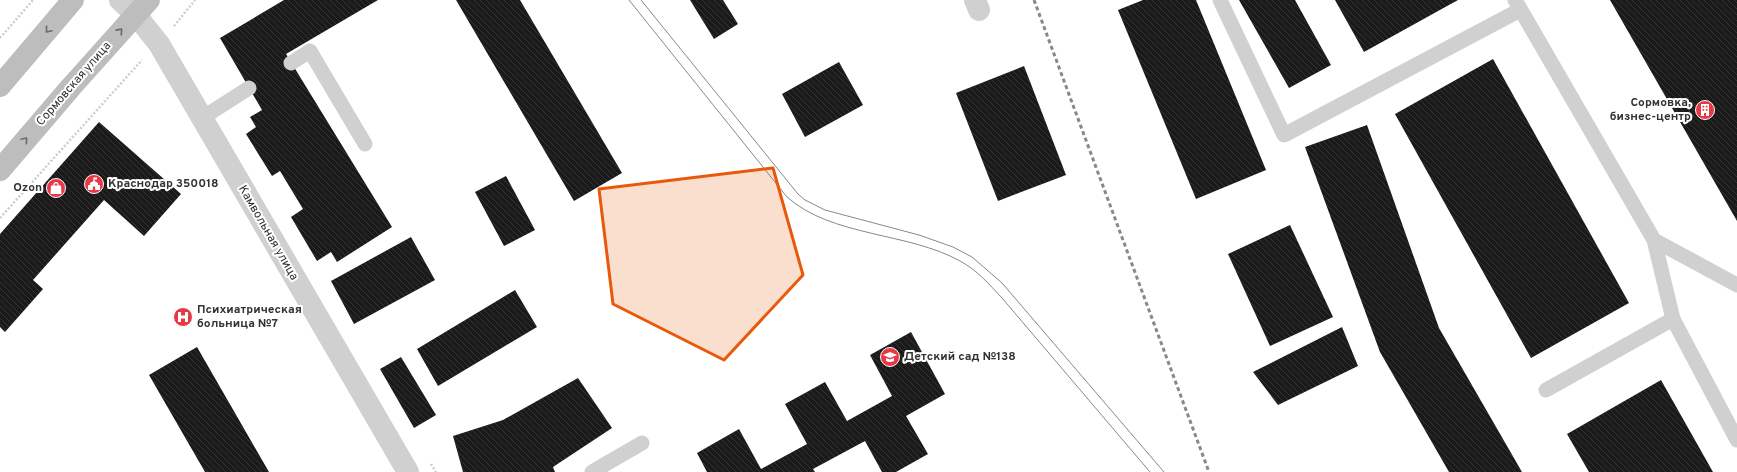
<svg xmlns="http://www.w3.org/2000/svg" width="1737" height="472" font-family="Overpass,sans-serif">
<defs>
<pattern id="building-back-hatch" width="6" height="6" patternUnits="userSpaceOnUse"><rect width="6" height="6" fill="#1a1a1a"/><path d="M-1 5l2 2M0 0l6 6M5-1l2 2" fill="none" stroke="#333"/></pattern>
</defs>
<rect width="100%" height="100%" fill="#fff"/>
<path fill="url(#building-back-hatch)" d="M284,0H378L286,54L392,227L337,262L331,252L317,261L291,217L303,209L280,171L272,176L246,134L256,127L250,117L262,110L220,38Z
M456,0H520L622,173L574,201Z
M690,0H723L738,24L714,39Z
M1143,0H1196L1266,170L1196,199L1118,10Z
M1239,0H1295L1331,65L1289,88Z
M1335,0H1458L1364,52Z
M1610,0H1737V221Z
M1493,59L1629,303L1531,358L1395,114Z
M839,62L863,105L805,137L782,94Z
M1024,66L1066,175L998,201L956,93Z
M99,122L181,194L144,236L104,200L33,280L43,289L5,332L0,327V234Z
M1367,125L1439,328L1522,472H1449L1380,352L1305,147Z
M506,176L535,230L504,246L475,192Z
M1290,225L1333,317L1270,346L1228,254Z
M411,237L435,280L354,324L331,281Z
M515,290L537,327L438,386L417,349Z
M1342,327L1358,366L1278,405L1253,372Z
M911,332L945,394L906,416L928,454L896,472H882L865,441L813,469L815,472H707L697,453L739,429L761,469L807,444L785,404L825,382L847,421L892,396L870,355Z
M197,347L269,472H205L149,375Z
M401,357L436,415L414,428L380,369Z
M578,378L612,428L553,467L555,472H463L453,436L503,420Z
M1661,380L1713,472H1589L1567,434Z"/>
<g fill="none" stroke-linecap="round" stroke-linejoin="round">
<path stroke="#cdcdcd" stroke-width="2.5" stroke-dasharray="2 2" stroke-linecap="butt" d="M174,26L195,0
M0,38L33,0
M0,218L142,60
M431,464L436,472"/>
<path stroke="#d0d0d0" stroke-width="15" d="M1220,0L1284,135L1520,10
M1515,0L1654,240L1737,285
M291,63L310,51L365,144
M202,118L249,88
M1654,240L1673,319L1737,440
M1546,390L1673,319
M592,472L642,443"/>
<path stroke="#d0d0d0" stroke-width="22" d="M120,0L135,14L159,44L408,472
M975,0L979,10"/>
<path stroke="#bdbdbd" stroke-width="22" d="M0,86L73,0
M0,170L71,87L149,0"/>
<path stroke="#888" stroke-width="1" d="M629,0L787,197C832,237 908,232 960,261C977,270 989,284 1002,298L1150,472
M641,0L798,194L805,200L825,210L919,235L953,247L972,257L1002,283L1164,472"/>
<path stroke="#888" stroke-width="3" stroke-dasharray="4 3" stroke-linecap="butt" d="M1034,0L1209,472"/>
</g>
<defs><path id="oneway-chevron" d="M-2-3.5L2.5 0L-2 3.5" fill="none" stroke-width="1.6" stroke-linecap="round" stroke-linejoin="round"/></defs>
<g stroke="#6a6a6a">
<use href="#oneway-chevron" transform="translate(48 30) rotate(130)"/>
<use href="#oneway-chevron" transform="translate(120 31) rotate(-48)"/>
<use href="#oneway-chevron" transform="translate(25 140) rotate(-50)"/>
</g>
<path fill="#e8590c" fill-opacity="0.2" stroke="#e8590c" stroke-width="3" stroke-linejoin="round" d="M773,168L803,275L724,360L613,304L599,189Z"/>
<defs>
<g id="building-disc" transform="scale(1)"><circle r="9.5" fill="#e63946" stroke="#fff"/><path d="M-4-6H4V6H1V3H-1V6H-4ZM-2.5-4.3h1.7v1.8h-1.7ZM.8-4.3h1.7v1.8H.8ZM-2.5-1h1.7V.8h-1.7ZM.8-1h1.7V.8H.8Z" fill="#fff"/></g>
<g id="civic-disc" transform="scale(1)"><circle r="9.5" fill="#e63946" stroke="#fff"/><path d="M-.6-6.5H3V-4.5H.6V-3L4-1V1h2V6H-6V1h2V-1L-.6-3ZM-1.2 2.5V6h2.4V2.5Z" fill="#fff"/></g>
<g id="shop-disc" transform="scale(1)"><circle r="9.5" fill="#e63946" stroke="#fff"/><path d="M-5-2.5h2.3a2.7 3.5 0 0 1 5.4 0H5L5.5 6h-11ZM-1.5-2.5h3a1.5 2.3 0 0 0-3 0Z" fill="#fff"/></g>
<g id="hospital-disc" transform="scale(1)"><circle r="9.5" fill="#e63946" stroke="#fff"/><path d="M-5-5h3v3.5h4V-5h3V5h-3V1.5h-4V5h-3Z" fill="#fff"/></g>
<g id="school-disc" transform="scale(1)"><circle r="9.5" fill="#e63946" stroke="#fff"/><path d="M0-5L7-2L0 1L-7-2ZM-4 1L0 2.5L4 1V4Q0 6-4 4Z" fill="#fff"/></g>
</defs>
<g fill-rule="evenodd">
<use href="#building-disc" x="1705" y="110"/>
<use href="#civic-disc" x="94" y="184"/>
<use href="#shop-disc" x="56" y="188"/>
<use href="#hospital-disc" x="183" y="317"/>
<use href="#school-disc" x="890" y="357"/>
</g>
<g text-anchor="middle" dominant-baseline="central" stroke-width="4" stroke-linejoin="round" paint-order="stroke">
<g font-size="12" fill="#333" stroke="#fff">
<text transform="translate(74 84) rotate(-49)">Сормовская улица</text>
<text transform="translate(268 233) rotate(60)">Камвольная улица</text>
</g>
<g font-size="12" font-weight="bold" fill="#333" stroke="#fff" text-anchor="start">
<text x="1691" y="103" text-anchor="end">Сормовка,<tspan x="1691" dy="14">бизнес-центр</tspan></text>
<text x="108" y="184">Краснодар 350018</text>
<text x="42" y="188" text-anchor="end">Ozon</text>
<text x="197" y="310">Психиатрическая<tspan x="197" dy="14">больница №7</tspan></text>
<text x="904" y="357">Детский сад №138</text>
</g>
</g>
</svg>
